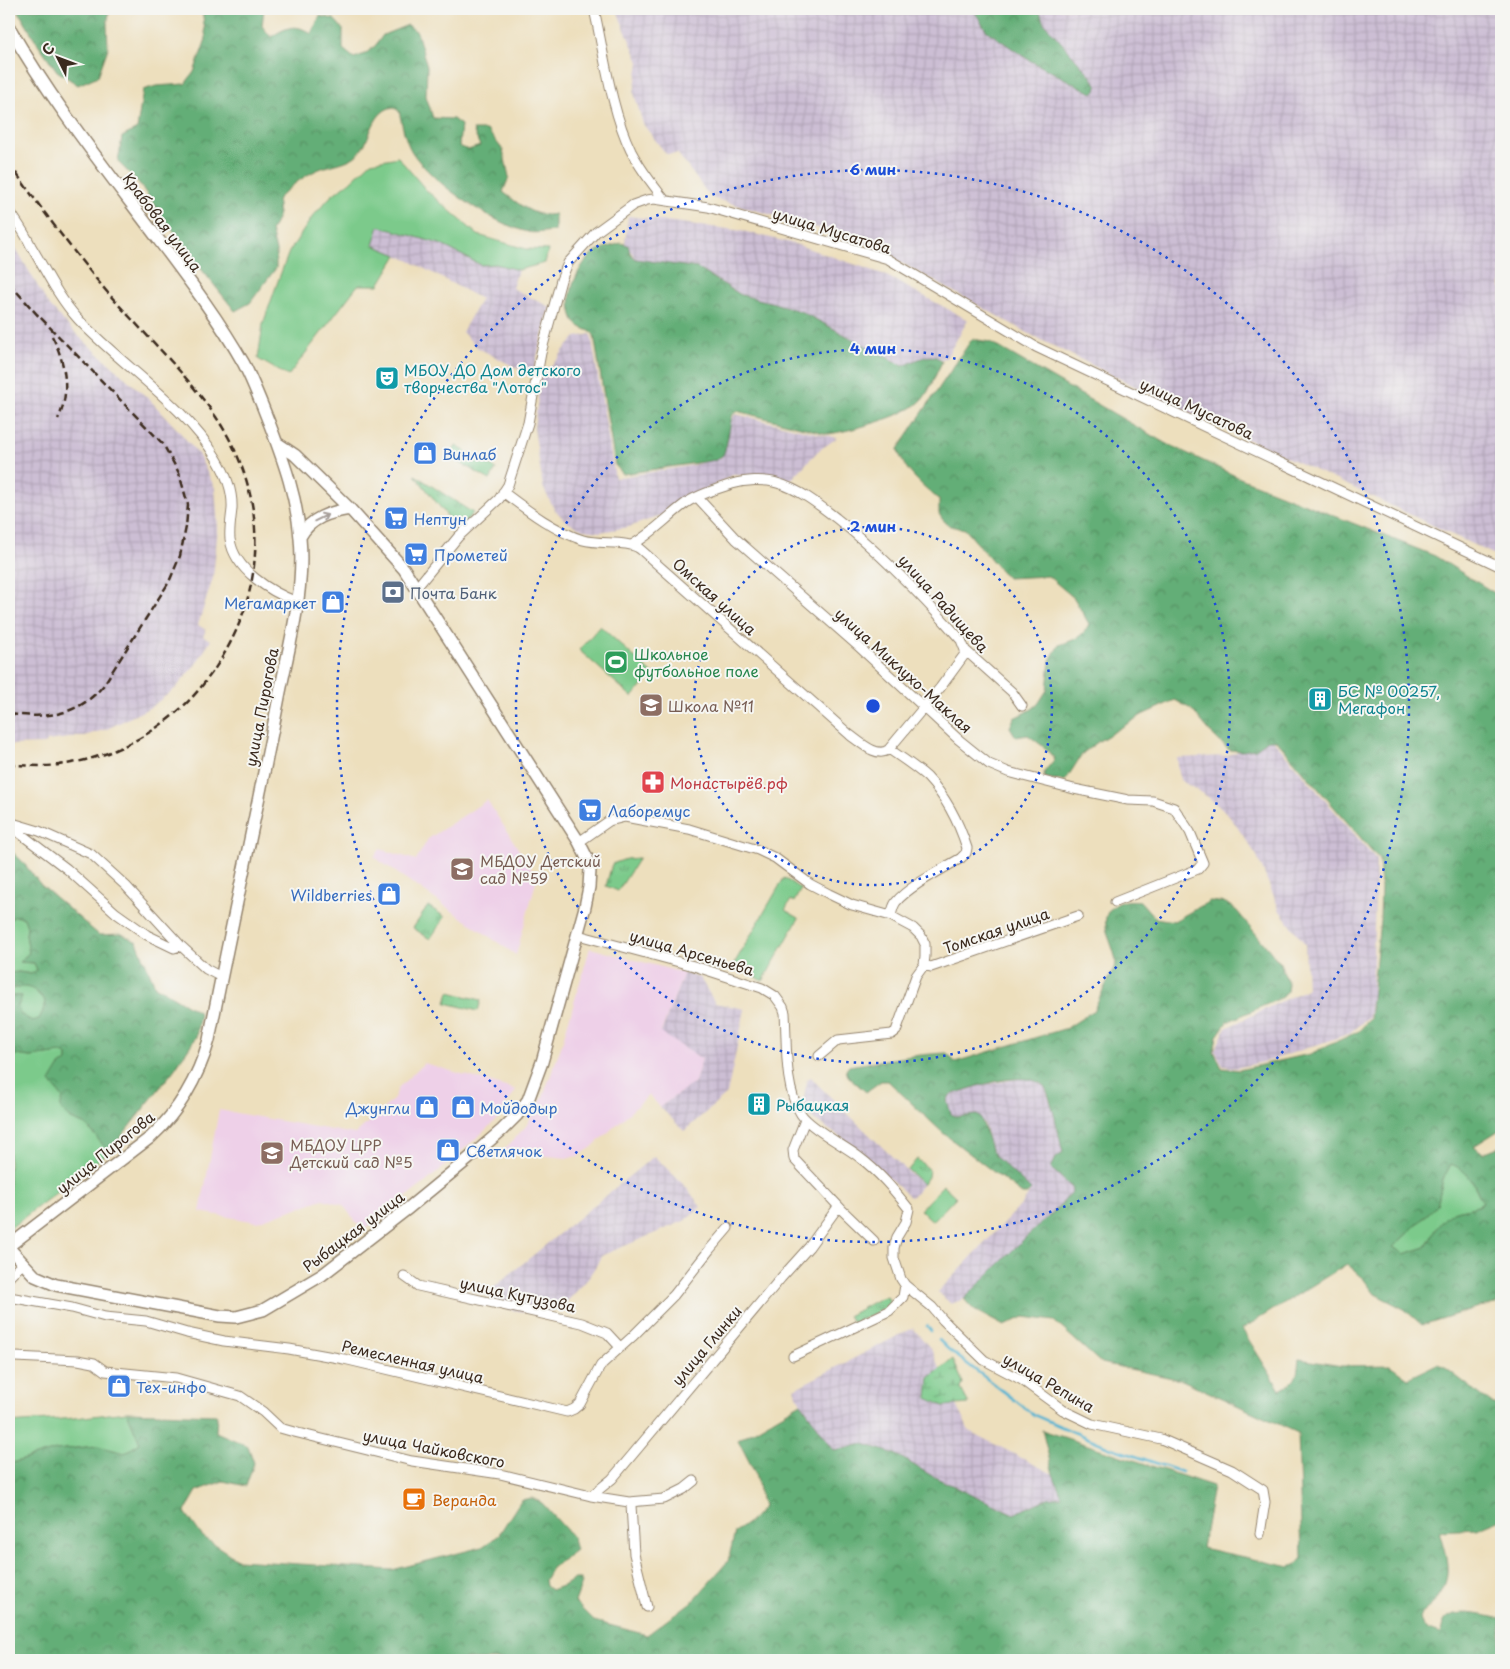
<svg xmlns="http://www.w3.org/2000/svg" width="1510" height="1669" font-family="'Playpen Sans',sans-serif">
<defs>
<pattern id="industrial-grid" width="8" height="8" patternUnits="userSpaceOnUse" patternTransform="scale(1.25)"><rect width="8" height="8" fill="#ccbed4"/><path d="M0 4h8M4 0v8" fill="none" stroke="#b0a3b6"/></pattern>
<pattern id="forest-crowns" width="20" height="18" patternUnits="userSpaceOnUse" patternTransform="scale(1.25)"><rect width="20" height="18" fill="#64ae77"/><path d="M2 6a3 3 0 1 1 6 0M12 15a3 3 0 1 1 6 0" fill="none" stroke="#548e61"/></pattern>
<pattern id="wetland-marsh" width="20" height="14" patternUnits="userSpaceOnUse" patternTransform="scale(1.25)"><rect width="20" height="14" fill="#7bca8b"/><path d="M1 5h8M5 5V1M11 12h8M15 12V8" fill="none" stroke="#66a471"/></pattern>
<pattern id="park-tufts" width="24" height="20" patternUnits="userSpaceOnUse" patternTransform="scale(1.25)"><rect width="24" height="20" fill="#7bca8b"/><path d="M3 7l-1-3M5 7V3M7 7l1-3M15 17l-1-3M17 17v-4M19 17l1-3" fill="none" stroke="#66a471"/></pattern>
</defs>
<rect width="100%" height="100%" fill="#f6f6f2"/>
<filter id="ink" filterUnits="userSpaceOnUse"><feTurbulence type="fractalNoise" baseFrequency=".02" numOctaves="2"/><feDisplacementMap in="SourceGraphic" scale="10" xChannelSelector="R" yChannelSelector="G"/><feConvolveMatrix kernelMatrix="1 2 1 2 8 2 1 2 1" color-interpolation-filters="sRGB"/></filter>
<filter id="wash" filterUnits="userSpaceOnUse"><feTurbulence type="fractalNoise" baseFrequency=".0096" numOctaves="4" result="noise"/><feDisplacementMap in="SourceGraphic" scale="20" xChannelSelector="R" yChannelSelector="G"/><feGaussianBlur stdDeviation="1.12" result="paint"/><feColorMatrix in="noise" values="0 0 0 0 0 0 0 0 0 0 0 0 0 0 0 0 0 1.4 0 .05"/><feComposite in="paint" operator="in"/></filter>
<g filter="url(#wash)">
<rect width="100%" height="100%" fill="#eddfbd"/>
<path fill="#eed0e8" d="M487,800L537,878L516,955L374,857L380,849L416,860L428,839Z
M590,948L684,973L661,1032L702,1059L695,1082L660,1107L649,1095L591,1148L578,1156L567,1158L507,1152L504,1150L526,1126L542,1099L561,1047Z
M424,1063L516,1090L497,1119L481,1134L425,1183L364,1229L360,1227L343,1205L323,1199L257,1222L200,1212L219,1110L355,1134L393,1100L399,1087Z"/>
<path fill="url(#industrial-grid)" d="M616,9H1501V558L1367,494L1181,409L1035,337L871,246L835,233L712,198L708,194L678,154H666L643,124L634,93L639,62Z
M628,216L743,231L795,244L883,274L968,320L946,358L904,366L802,312L774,303L745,297L697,268L636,259L625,243Z
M379,226L440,244L481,265L496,264L518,270L512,288L550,307L532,376L478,348L462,332L481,299L410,261L373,245Z
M9,236L48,304L73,331L150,400L178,430L198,454L215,488L218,527L213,578L198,625L206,630L203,636L211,640L196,664L176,688L151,707L107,729L84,736L47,741L45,744L9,745Z
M591,334L615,478L689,466L721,458L722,438L735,414L837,438L818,451L789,482L758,476L733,475L685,502L671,512L629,527L600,532L584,530L567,522L554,509L543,487L534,428L541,375L557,360L563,351L576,337Z
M1272,739L1376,859L1372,995L1369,1017L1348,1034L1272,1060L1236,1068L1223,1066L1215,1050L1226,1028L1307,989L1305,944L1280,911L1257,856L1229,815L1208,797L1180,780L1177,758L1226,756Z
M684,973L700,978L715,1003L745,1009L727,1094L684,1131L660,1107L695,1082L702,1059L661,1033Z
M811,1077L818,1085L906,1170L923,1184L914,1195L910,1197L853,1146L802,1111L807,1080Z
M1024,1078L1035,1080L1045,1087L1055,1116L1063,1154L1056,1158L1051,1168L1071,1187L1072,1192L1057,1209L1023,1240L964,1299L951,1304L938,1292L1023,1203L1031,1190L996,1157L991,1149L984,1123L977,1115L957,1117L950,1114L948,1109V1098L950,1095L982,1085Z
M654,1156L687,1188L701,1207L684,1221L603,1255L586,1281L562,1307L540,1315L491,1306L493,1288Z
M913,1328L931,1349L969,1431L1053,1474L1063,1497L1048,1498L1014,1514L932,1476L895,1454L864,1444L834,1450L801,1403L794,1389Z"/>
<path fill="#7bca8b" stroke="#5b7a54" d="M398,157L427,191L478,235L526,249L548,250L545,263L518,270L496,264L481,265L440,244L379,226L373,245L397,255L379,285H358L288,376L258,359L263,324L279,278L289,252L313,216L332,195L349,183L371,162Z
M600,626L653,674L632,697L579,650Z
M784,878L801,889L794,902L791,900L785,910L799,918L763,981L734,964Z
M15,916L24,918L27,927L26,935L29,953L19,962L34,963L37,970L32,974L19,972L9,973V920Z
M23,986L33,989L45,1001L43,1011L39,1020L32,1021L20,1014L18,1006L22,996H9V987L13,989Z
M61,1053L67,1055V1061L59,1067L63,1098L71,1119L86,1125L109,1152L9,1229V1054L31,1057Z
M1451,1164L1462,1168L1471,1179L1483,1203C1474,1209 1466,1208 1456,1211C1442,1215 1433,1235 1426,1247L1404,1254L1393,1247L1437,1205L1443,1179Z
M943,1185L956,1197L933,1221L920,1210Z
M127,1412L140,1443L125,1453L97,1446L56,1450L9,1464V1423L75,1418Z"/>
<path fill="url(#forest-crowns)" stroke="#506c4a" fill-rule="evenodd" d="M17,9H110L107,24L108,48L98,76L78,85L57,71L36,41Z
M202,9H264L262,26L271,37C285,28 296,22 311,34L320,16L334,19L343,29V49L354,58L365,54L375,46L383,35L408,25L417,32L427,67L426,96L433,118L453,119L461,125L459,146L468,150L480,146L473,130H487L503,150L509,177L503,192C518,203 535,219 555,214V231C547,231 536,234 528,232C493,224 432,183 412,152C405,141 402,124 399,111L393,107C369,112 372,145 354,157C343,164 328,165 317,170C302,177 288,188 277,200C280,213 278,220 271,230L276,251V268L250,303L235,311L198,265L138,182L118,162L122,137L137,129L143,90L156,86L185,84L194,72L206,39Z
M973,9H1039L1044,23L1091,76L1097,86L1096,91L1092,93L1029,60L987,31Z
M621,243L628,245L630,253L636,259L697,268L741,295L774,303L802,312L903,366C914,362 933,349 942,362C935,375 931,389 922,400C907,416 850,431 828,434L737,411L734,413L732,416L726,447L723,455L716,460L623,474L615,465L594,335C589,328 580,330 575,322C563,301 575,270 592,254C599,248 613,246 621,243Z
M972,339L990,342L1163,442L1240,478L1435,556L1501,597V1129L1474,1146L1483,1153L1501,1146V1303L1479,1307L1422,1325L1404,1309L1375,1294L1362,1277L1347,1264L1242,1329L1280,1390C1297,1381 1297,1378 1299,1359L1342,1366L1390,1365L1408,1378L1439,1363L1491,1403L1501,1406V1519L1477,1529L1439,1531C1446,1555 1454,1576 1437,1599C1433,1605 1425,1610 1420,1615C1421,1629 1428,1630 1440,1634C1442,1630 1442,1625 1444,1622C1452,1606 1487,1616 1501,1619V1660H9V1464L56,1450L97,1446L125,1453L140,1443L127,1412L217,1415L216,1432L248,1446L254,1463L246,1486L223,1481L197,1491L185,1512L202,1536L238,1560L392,1570L482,1547L498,1536L521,1500L532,1498L542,1503L572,1536L576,1550L552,1568L545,1580L546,1586L551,1590L565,1585L575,1579H580L582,1583L575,1602L594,1621L647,1635L694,1600L728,1561L735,1532L753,1519L763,1507L755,1473L738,1440L801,1403L834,1450L864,1444L895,1454L932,1476L1014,1514L1048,1498L1062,1496L1053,1474L1042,1430L1213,1486L1202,1548L1290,1567L1297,1564L1302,1558L1298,1433L1182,1380L1101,1363L1054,1321L1024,1317L1004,1326L974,1310L964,1299L1023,1240L1057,1209L1072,1192L1071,1187L1051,1168L1056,1158L1063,1153C1060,1141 1051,1094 1044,1086C1025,1068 972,1088 950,1095L947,1101L951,1114L957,1117L977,1115L981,1118L991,1149L996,1157L1031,1190L1027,1194H1022L943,1133L888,1081H881L866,1092L848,1076L846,1070L849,1066C881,1061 915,1054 947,1053L955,1062L1067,1028L1093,1011L1116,964C1116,946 1094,919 1114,906C1122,900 1131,900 1140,901L1155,918L1174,921L1210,901L1226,903L1237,911L1280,963L1288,983L1287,991L1283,997L1227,1022L1217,1036L1214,1051L1222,1068L1239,1070L1310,1054L1359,1031L1370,1019L1380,920L1381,887L1379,859L1276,740H1268L1256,749L1242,751L1229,750L1214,736L1191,709L1175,700L1142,715L1099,741L1083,753L1065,781L1045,778L1044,772L1055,759L1044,747L1028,735L1016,737L1010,727L1014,718L1032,709L1038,704L1047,690L1050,660L1059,645C1074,640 1082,638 1089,624L1074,598L1048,576L1007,578L965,529L950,526L943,520L939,514V500C923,485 903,471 898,449ZM1451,1164C1471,1172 1474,1185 1483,1203C1474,1209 1466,1208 1456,1211C1442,1215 1433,1235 1426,1247L1404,1254L1393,1247L1437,1205L1443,1179Z
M9,849L22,861L41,885L99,935L122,934L137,942L155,986L200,1013L196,1037L174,1070L109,1152L86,1125L71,1119L60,1108L63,1098L50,1082L59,1067L67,1061V1055L61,1053L31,1057L9,1054V996H22L18,1006L20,1014L32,1021L39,1019L43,1011L45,1001C39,993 32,986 21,987C16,987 14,989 9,987V973L19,972L31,974L37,970L34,963L19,962L29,953L26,935L27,927L24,918L15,916L9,920Z"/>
<path fill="url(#wetland-marsh)" stroke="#5b7a54" d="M953,1359L963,1383L961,1389L969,1404L943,1406L927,1398L929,1378Z"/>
<path fill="url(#park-tufts)" stroke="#5b7a54" d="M456,446L496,469L490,480L450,457Z
M415,475L473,513L458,530Z
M639,858L618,891L606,886L612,864L626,859Z
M428,906L445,917L430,939L413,928Z
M449,992L481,1000L478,1011L446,1003Z
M917,1159L929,1169L928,1177L923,1184L908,1170Z
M887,1296L891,1305L854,1323L848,1316L879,1299Z"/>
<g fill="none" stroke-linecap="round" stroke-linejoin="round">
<path stroke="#53b4d2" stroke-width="2.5" d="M927,1326L931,1331
M939,1340L948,1349L1034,1415L1109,1447L1182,1472"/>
</g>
</g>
<g filter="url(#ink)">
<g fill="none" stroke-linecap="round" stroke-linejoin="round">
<g stroke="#94846e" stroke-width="11">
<path id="minor" d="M594,9C604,53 611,110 631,151C640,168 652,184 664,199
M9,210C17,222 25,233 31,246C46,271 58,297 78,319C122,366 184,404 217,459C226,474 233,491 232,509C231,519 229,530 230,539C234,570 271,592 297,602
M503,492C527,510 554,531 583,540C600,545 628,540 640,549L850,735C861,743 878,759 889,749L940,688L965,654V650
M697,497L736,539L857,645L958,739L989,764L1008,772L1074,789L1128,800L1153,801L1174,808L1190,832L1203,863L1198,869L1115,902
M632,545C653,533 667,517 686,503C699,494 717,489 732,484C745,480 764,479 777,483C799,489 818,504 836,518C882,554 922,596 961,640L965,650L1012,692L1022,706
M417,587L458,537L499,499L508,485L528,423L541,353L561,280L568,263L596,232L633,205L647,200L654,199L708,207L888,259L1036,347L1501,567
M889,749C902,758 916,767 927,777C945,796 959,823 967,848L966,853L961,858C943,869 909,886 896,902C893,906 892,911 891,916
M9,822L39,831L91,854L126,886L181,946L206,969L221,977
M9,825L67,869L116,913L147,935L174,948L181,946
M579,842L609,821L625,817L689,829L758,850L775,858L810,884L829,894L852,905L891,916L900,921L913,928L921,936L925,944V956L924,965L916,976L896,1031L892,1034L838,1040L819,1056
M578,935L694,966L762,988L775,996L783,1007L785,1013C787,1044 784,1088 801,1114C810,1128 845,1146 859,1157C879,1172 894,1190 909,1209L906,1222L897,1237L894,1248V1258L901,1279L905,1285L932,1307L943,1320L984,1360L1022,1380L1063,1410L1092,1424L1161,1439L1232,1470L1263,1490L1265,1502L1260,1534
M924,965L931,967L1078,916
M805,1120L793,1150L794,1159L843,1211L874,1241
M404,1276L418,1286L582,1323L607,1333L620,1347
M9,1277L22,1264
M9,1297L72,1308L105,1317L146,1321L187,1333L224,1341L289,1349L344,1359L567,1412L574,1409L580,1404L601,1365L632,1337L674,1295L710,1249L728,1228
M793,1356L889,1311L903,1297L905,1285
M15,1357L78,1360L94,1363L105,1371L176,1378L240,1396L263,1412L280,1428L294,1432L412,1461L500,1474L591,1496L629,1502L664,1499L684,1489L694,1481
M591,1496L612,1479L781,1278L809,1247L838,1207
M629,1502L631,1505L634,1554L647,1607"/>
</g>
<g stroke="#94846e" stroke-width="14">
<path id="major" d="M9,27C49,97 100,162 149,227C182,271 217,316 244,364C254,384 262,405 270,425C284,462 297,498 300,538C305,591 289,645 279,697C257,812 231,925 209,1040C198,1078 180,1110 151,1137L9,1246
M300,537C310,518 330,512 350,509
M9,1248L35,1276L56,1285L220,1316L236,1317L263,1310L322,1275L406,1210L467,1160L502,1130L517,1115L528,1100L542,1062L585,907L589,887L590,870L587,858L579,842L404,569L350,509L295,455L277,443"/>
</g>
<use href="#minor" stroke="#fff" stroke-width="9"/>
<use href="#major" stroke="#fff" stroke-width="11"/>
<path stroke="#3b2a1e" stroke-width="2.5" stroke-dasharray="8 4" stroke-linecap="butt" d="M9,163C40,207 73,252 108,293C144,334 185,372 216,417C273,501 267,603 205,682C171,727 115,758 59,765C42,767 25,765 9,765
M9,283L41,319
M52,336C65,361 71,393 58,419
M9,714C48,718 76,717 103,686L169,582L180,556L186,527L188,505L179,473L163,444L37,314"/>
</g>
<defs><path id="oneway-shaft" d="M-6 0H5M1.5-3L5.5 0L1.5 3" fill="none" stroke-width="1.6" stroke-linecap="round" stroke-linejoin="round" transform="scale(1.25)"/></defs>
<use stroke="#a79f9a" href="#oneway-shaft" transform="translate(321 518) rotate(-26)"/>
</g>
<g fill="none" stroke="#1d4ed8" stroke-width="2.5" stroke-dasharray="2.5 5">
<circle cx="873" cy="706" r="179"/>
<circle cx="873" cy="706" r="357"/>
<circle cx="873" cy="706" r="536"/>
</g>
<defs>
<g id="theatre-square" transform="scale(1.25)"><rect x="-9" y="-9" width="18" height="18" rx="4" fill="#0f9aa8" stroke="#f6f6f2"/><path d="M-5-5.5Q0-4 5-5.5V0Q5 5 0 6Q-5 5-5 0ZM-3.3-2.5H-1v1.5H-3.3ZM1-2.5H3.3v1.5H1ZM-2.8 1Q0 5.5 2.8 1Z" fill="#fff"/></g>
<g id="shop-square" transform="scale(1.25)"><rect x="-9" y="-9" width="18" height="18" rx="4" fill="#3f7fe0" stroke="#f6f6f2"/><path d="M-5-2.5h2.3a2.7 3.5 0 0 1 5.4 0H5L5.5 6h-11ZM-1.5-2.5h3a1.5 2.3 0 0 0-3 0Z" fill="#fff"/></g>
<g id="supermarket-square" transform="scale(1.25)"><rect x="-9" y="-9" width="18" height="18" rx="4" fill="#3f7fe0" stroke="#f6f6f2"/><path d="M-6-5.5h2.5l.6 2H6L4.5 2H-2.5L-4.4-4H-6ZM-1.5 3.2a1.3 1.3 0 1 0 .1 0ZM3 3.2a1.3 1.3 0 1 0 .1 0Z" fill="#fff"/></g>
<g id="bank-square" transform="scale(1.25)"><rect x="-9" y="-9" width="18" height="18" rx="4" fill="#5c6f8a" stroke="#f6f6f2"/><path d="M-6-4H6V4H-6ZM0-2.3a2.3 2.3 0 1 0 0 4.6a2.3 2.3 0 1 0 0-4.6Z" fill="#fff"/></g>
<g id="stadium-square" transform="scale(1.25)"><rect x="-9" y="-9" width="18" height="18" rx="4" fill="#2e9e5b" stroke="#f6f6f2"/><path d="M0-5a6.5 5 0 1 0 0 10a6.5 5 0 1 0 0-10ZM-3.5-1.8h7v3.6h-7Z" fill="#fff"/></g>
<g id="building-square" transform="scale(1.25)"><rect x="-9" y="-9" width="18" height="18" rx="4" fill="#0f9aa8" stroke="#f6f6f2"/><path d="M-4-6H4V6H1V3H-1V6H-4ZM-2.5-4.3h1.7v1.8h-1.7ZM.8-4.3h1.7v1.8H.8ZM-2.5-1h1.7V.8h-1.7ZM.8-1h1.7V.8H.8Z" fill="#fff"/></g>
<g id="school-square" transform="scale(1.25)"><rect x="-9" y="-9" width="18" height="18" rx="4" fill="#8d6e63" stroke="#f6f6f2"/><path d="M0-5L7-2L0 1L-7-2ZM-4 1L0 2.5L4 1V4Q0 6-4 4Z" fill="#fff"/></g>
<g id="pharmacy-square" transform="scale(1.25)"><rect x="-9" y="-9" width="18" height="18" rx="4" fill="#e0444e" stroke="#f6f6f2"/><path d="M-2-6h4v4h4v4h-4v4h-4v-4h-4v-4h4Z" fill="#fff"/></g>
<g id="cafe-square" transform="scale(1.25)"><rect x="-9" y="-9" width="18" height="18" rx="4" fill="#e8710a" stroke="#f6f6f2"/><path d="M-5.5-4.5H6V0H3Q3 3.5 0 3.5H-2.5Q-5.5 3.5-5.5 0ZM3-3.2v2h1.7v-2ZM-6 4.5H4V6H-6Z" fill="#fff"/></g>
</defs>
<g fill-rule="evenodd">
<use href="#theatre-square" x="387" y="378"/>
<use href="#shop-square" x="425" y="453"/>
<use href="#supermarket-square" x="396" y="518"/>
<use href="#supermarket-square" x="416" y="554"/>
<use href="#bank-square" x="393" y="592"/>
<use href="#shop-square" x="333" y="602"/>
<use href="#stadium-square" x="616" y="662"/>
<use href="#building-square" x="1320" y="699"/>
<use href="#school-square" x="651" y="705"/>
<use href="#pharmacy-square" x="653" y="782"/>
<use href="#supermarket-square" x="590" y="810"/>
<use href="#school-square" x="462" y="869"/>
<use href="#shop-square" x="389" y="894"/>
<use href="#building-square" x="759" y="1104"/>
<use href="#shop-square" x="427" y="1107"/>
<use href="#shop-square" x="463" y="1107"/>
<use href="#shop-square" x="448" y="1150"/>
<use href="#school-square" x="272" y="1153"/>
<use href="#shop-square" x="119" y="1386"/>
<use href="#cafe-square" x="414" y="1499"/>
</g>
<g text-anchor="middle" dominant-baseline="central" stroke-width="4" stroke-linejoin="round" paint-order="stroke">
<g font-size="15" fill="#3b2a1e" stroke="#f6f6f2">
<text transform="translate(163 222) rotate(53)">Крабовая улица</text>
<text transform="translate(832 230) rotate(17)">улица Мусатова</text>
<text transform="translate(1197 408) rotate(25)">улица Мусатова</text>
<text transform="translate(715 596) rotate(42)">Омская улица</text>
<text transform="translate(944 603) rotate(48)">улица Радищева</text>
<text transform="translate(904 670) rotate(42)">улица Миклухо-Маклая</text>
<text transform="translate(261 707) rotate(-79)">улица Пирогова</text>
<text transform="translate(996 930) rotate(-19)">Томская улица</text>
<text transform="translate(692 952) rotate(16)">улица Арсеньева</text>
<text transform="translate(105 1152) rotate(-39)">улица Пирогова</text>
<text transform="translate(353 1231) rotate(-37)">Рыбацкая улица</text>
<text transform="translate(518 1294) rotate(12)">улица Кутузова</text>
<text transform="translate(706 1345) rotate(-50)">улица Глинки</text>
<text transform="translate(413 1361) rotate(13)">Ремесленная улица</text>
<text transform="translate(1049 1382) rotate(30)">улица Репина</text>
<text transform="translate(434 1448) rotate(11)">улица Чайковского</text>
</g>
<g font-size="15" fill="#0d838f" stroke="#f6f6f2" text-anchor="start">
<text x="404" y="369">МБОУ ДО Дом детского<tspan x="404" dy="17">творчества "Лотос"</tspan></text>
<text x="1338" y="690">БС № 00257,<tspan x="1338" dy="17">Мегафон</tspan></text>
<text x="776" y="1104">Рыбацкая</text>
</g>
<g font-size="15" fill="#366cbe" stroke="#f6f6f2" text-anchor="start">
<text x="442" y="453">Винлаб</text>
<text x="414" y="518">Нептун</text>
<text x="434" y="554">Прометей</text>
<text x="316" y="602" text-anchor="end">Мегамаркет</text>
<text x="608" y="810">Лаборемус</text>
<text x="372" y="894" text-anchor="end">Wildberries</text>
<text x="410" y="1107" text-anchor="end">Джунгли</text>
<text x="480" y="1107">Мойдодыр</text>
<text x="466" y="1150">Светлячок</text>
<text x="136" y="1386">Тех-инфо</text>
</g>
<g font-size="15" fill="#4e5e75" stroke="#f6f6f2" text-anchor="start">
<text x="410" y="592">Почта Банк</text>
</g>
<g font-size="15" fill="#27864d" stroke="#f6f6f2" text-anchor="start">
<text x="634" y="653">Школьное<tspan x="634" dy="17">футбольное поле</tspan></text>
</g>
<g font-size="15" fill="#785e54" stroke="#f6f6f2" text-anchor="start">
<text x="668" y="705">Школа №11</text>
<text x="480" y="860">МБДОУ Детский<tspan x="480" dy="17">сад №59</tspan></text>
<text x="290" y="1144">МБДОУ ЦРР<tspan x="290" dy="17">Детский сад №5</tspan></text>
</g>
<g font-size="15" fill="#be3a42" stroke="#f6f6f2" text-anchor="start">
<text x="670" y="782">Монастырёв.рф</text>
</g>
<g font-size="15" fill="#c56008" stroke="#f6f6f2" text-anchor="start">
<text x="432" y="1499">Веранда</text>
</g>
</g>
<circle cx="873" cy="706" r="8" fill="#1d4ed8" stroke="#f6f6f2" stroke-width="2.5"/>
<g font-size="15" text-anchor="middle" font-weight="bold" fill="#1d4ed8" stroke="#f6f6f2" stroke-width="4" stroke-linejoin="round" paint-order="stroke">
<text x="873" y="175">6 мин</text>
<text x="873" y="354">4 мин</text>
<text x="873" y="532">2 мин</text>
</g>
<rect width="1510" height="1669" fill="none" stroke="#f6f6f2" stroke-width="30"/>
<g transform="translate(58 58) rotate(312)" stroke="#f6f6f2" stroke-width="4" paint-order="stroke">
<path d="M0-4L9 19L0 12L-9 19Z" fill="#3b2a1e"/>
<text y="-8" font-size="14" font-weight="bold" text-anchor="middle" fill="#3b2a1e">С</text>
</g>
</svg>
